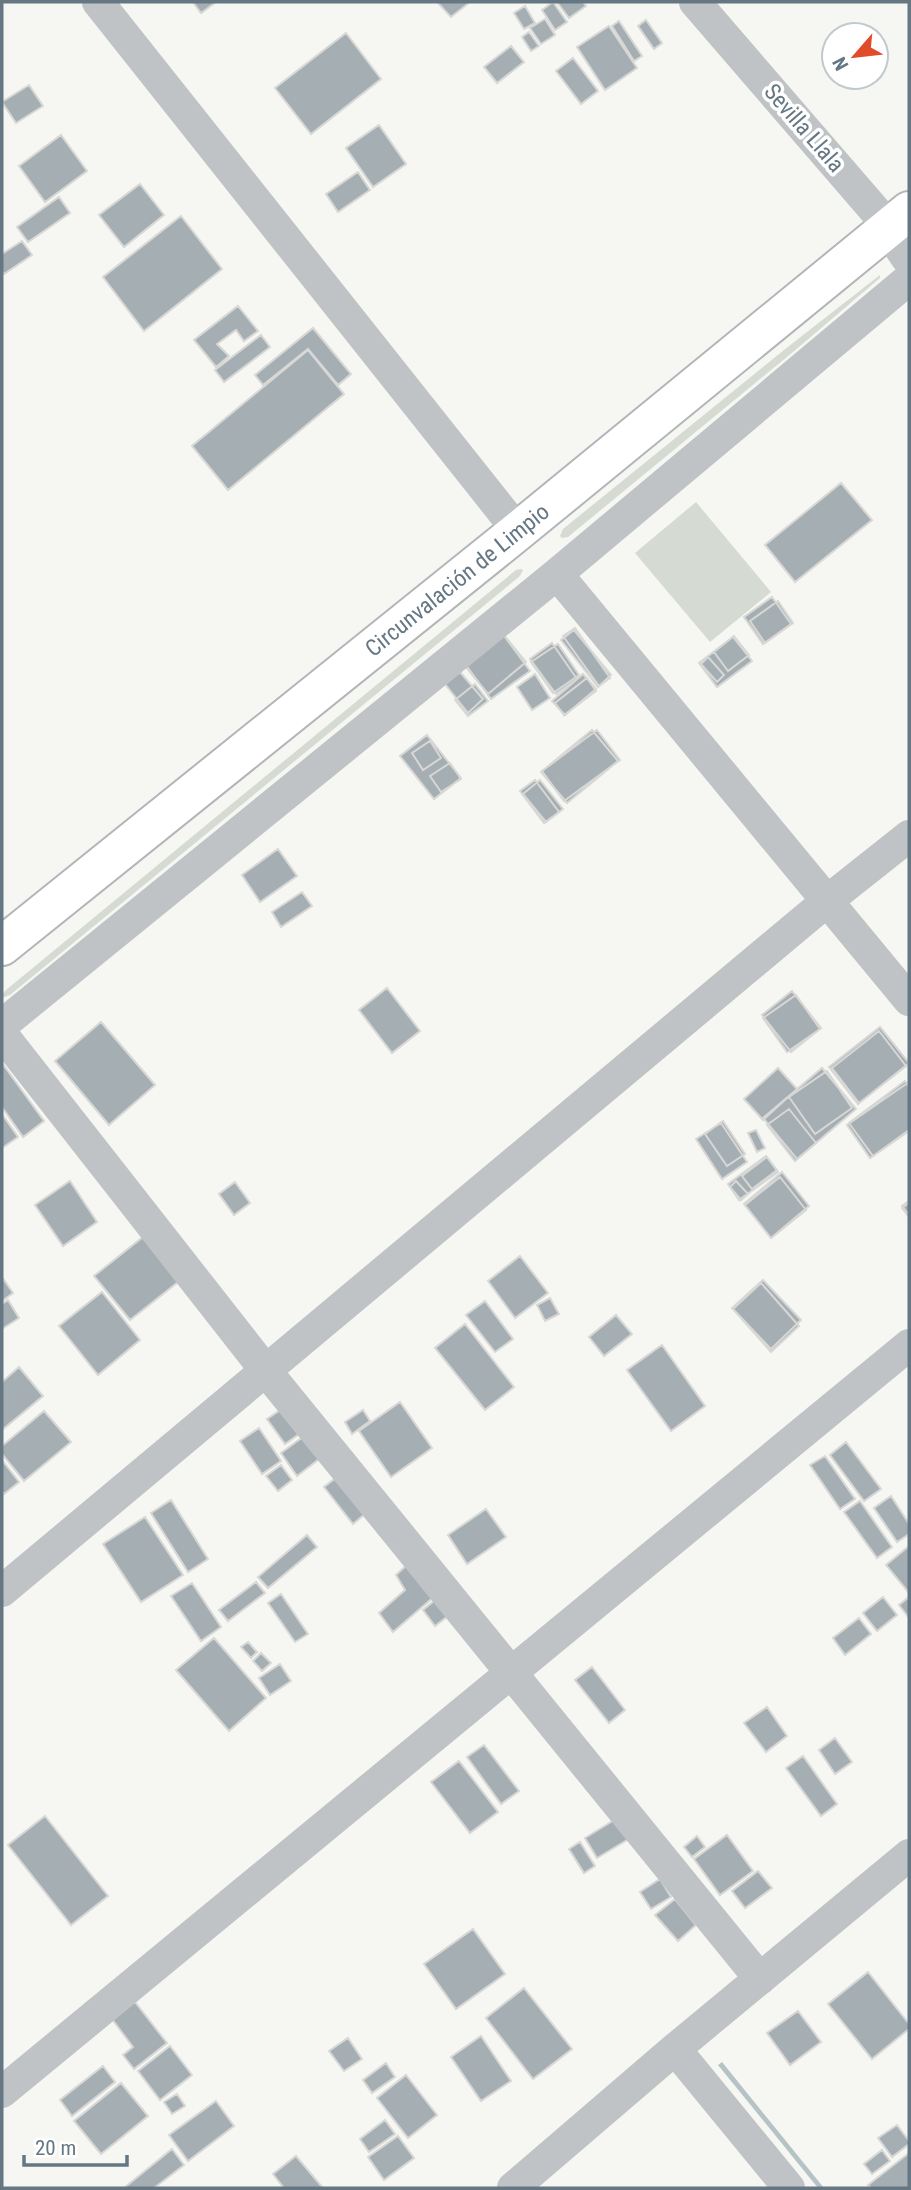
<svg xmlns="http://www.w3.org/2000/svg" width="911" height="2190" font-family="'Roboto Condensed',sans-serif">
<rect width="100%" height="100%" fill="#f6f6f2"/>
<path fill="#d5dbd2" d="M880,275V278L793,352L568,537L562,538L560,536L563,529L789,346Z
M696,502L771,592L710,642L635,553Z
M521,569L523,570L520,576L10,995L2,998V995L6,990L516,570Z"/>
<path fill="#b6c3c6" d="M722,2062L824,2188H818L718,2065Z"/>
<path fill="#a5aeb3" stroke="#d7d7d5" stroke-width="2" d="M193,2H216L201,13Z
M437,2H470L451,17Z
M553,2L567,22L555,30L542,10Z
M557,2H583L586,6L569,18Z
M525,6L535,23L524,29L514,13Z
M545,19L555,35L541,44L530,28Z
M646,20L662,43L654,49L638,26Z
M619,21L642,56L634,61L612,26Z
M609,26L637,68L605,90L577,47Z
M529,32L539,46L531,51L522,37Z
M346,33L381,79L311,134L275,88Z
M511,46L524,62L497,83L484,67Z
M573,58L598,91L581,104L556,71Z
M29,85L43,106L16,123L2,102Z
M379,125L406,164L373,187L346,148Z
M61,135L87,171L45,202L19,166Z
M358,172L370,190L338,212L326,194Z
M140,184L164,215L124,247L99,215Z
M59,197L70,213L28,242L17,227Z
M181,216L222,269L144,331L103,277Z
M22,241L32,255L4,274L2,271V254Z
M238,306L258,331L244,341L236,330L217,344L229,356L216,367L194,340Z
M313,328L351,374L338,385L308,349L263,385L255,375Z
M261,335L270,347L224,382L215,370Z
M308,350L344,394L228,490L192,446Z
M841,483L872,520L795,582L765,545Z
M772,597L791,624L763,644L744,617Z
M778,601L793,623L765,643L750,621Z
M575,628L610,678L599,686L563,636Z
M574,630L611,675L598,687L561,640Z
M502,633L530,671L491,699L463,661Z
M503,634L526,662L488,694L465,666Z
M734,636L749,655L728,671L714,652Z
M733,637L752,661L717,687L699,663Z
M552,643L577,679L556,694L530,659Z
M558,644L579,675L553,693L531,662Z
M708,657L724,675L717,682L701,664Z
M460,672L483,699L468,713L445,684Z
M535,674L550,698L532,710L517,687Z
M583,674L596,689L565,715L552,701Z
M587,678L596,691L564,715L555,703Z
M475,684L488,701L468,716L455,700Z
M592,730L618,761L567,803L541,772Z
M597,730L620,760L564,801L542,771Z
M427,735L461,778L434,799L400,756Z
M430,741L441,758L423,770L412,753Z
M450,763L461,779L441,792L430,776Z
M535,780L559,812L544,823L520,791Z
M540,780L563,809L546,822L523,794Z
M278,849L297,876L260,902L242,875Z
M302,892L312,906L281,927L272,912Z
M387,988L420,1031L392,1053L359,1010Z
M792,991L821,1028L791,1052L762,1015Z
M796,995L820,1029L787,1052L763,1018Z
M101,1022L155,1085L109,1125L55,1061Z
M880,1027L909,1063L858,1104L829,1067Z
M879,1031L906,1066L859,1103L832,1068Z
M2,1063L44,1121L23,1137L2,1107Z
M778,1068L797,1089L763,1120L744,1099Z
M822,1068L856,1109L797,1159L763,1118Z
M827,1071L852,1108L815,1134L789,1097Z
M905,1081L909,1087V1130L873,1156L849,1123Z
M909,1082V1131L870,1158L847,1125Z
M789,1109L816,1143L795,1161L767,1125Z
M2,1114L18,1137L2,1148Z
M723,1121L745,1154L727,1166L705,1134Z
M721,1123L747,1162L722,1179L696,1139Z
M756,1130L765,1148L757,1152L748,1133Z
M766,1156L778,1172L739,1200L728,1184Z
M767,1157L777,1170L752,1189L742,1176Z
M782,1172L809,1206L771,1238L744,1204Z
M780,1177L806,1210L771,1238L745,1205Z
M70,1181L97,1222L63,1246L35,1205Z
M736,1181L748,1194L741,1200L730,1187Z
M235,1182L250,1203L234,1215L219,1194Z
M909,1201V1215L902,1206Z
M909,1203V1217L902,1208Z
M143,1237L178,1282L130,1320L94,1276Z
M520,1256L548,1293L515,1318L488,1281Z
M2,1277L13,1293L2,1301Z
M763,1280L801,1320L771,1349L732,1308Z
M761,1283L799,1326L771,1352L733,1309Z
M102,1292L140,1340L98,1375L59,1326Z
M550,1298L559,1314L545,1321L537,1305Z
M8,1300L19,1318L2,1329V1304Z
M485,1301L513,1339L495,1352L466,1315Z
M616,1315L632,1334L604,1356L589,1337Z
M465,1324L514,1387L485,1410L435,1348Z
M662,1345L705,1406L671,1431L627,1370Z
M19,1367L43,1396L2,1430V1382Z
M400,1402L432,1448L391,1477L359,1431Z
M285,1407L302,1432L285,1444L267,1419Z
M363,1410L370,1421L352,1434L345,1422Z
M44,1411L71,1442L24,1481L2,1454V1446Z
M259,1428L281,1461L262,1474L240,1441Z
M307,1434L323,1456L297,1476L281,1453Z
M846,1442L881,1489L864,1501L830,1455Z
M825,1456L855,1499L840,1509L810,1465Z
M2,1460L19,1482L4,1494L2,1491Z
M281,1465L292,1480L278,1491L266,1476Z
M337,1477L366,1513L353,1524L324,1487Z
M891,1496L909,1524V1534L897,1542L874,1508Z
M171,1500L208,1559L188,1572L151,1513Z
M860,1501L892,1547L877,1558L844,1512Z
M486,1509L506,1537L467,1564L448,1535Z
M145,1517L183,1575L141,1602L103,1544Z
M307,1535L317,1547L268,1588L258,1577Z
M909,1546V1593L886,1565Z
M409,1563L436,1595L393,1632L379,1613L405,1590L396,1575Z
M256,1582L265,1593L228,1621L219,1610Z
M192,1583L221,1627L201,1641L171,1596Z
M281,1594L308,1634L295,1642L268,1603Z
M440,1596L453,1612L435,1626L423,1610Z
M883,1597L897,1615L877,1631L863,1613Z
M909,1597V1618L899,1605Z
M859,1618L871,1634L845,1655L833,1638Z
M214,1638L266,1698L229,1731L176,1670Z
M248,1642L257,1652L251,1658L241,1647Z
M261,1653L271,1663L262,1671L253,1661Z
M280,1664L291,1681L270,1695L259,1678Z
M592,1667L625,1710L609,1723L575,1680Z
M767,1707L787,1736L766,1752L744,1723Z
M835,1738L852,1762L835,1774L819,1750Z
M484,1745L519,1791L501,1804L467,1757Z
M803,1756L837,1804L821,1816L786,1768Z
M459,1761L498,1812L470,1833L431,1782Z
M45,1816L108,1896L71,1925L8,1845Z
M619,1817L632,1837L597,1858L585,1838Z
M727,1835L753,1871L720,1895L694,1859Z
M697,1836L705,1847L692,1857L684,1847Z
M580,1842L595,1866L584,1873L569,1849Z
M758,1871L772,1888L745,1908L732,1891Z
M660,1879L671,1897L651,1909L640,1892Z
M675,1899L696,1925L678,1941L655,1915Z
M473,1929L505,1974L456,2009L424,1964Z
M868,1972L909,2024V2029L872,2059L828,2004Z
M524,1988L572,2049L533,2079L486,2018Z
M135,2002L167,2043L134,2069L123,2055L133,2047L112,2019Z
M798,2011L821,2042L790,2065L767,2033Z
M481,2036L511,2081L481,2101L451,2057Z
M348,2038L362,2059L344,2071L329,2051Z
M170,2046L192,2075L160,2100L138,2071Z
M386,2063L395,2077L372,2093L363,2080Z
M103,2066L115,2082L72,2116L60,2100Z
M406,2075L437,2115L408,2138L377,2098Z
M121,2083L148,2116L101,2154L74,2121Z
M177,2094L185,2106L172,2114L164,2102Z
M216,2101L234,2126L188,2161L169,2135Z
M385,2120L395,2134L369,2152L360,2139Z
M897,2125L909,2141V2144L892,2157L878,2138Z
M398,2136L414,2158L384,2180L368,2157Z
M172,2149L184,2165L154,2188H124Z
M882,2150L890,2161L872,2174L864,2164Z
M909,2153V2188H871L868,2185Z
M296,2156L323,2188H284L273,2174Z"/>
<g fill="none" stroke-linecap="round" stroke-linejoin="round">
<g stroke="#b2b6b9" stroke-width="42">
<g id="trunk">
<path id="s1" d="M2,946L518,531L909,211"/>
</g>
</g>
<path stroke="#bfc3c6" stroke-width="32" d="M98,2L518,531
M695,2L890,228
M557,574L909,1000
M2,1025L557,574L909,279
M2,1034L266,1371L760,1979
M2,1591L827,901L909,836
M675,2049L789,2188
M2,2092L909,1345
M513,2188L675,2049L909,1855"/>
<path stroke="#bfc3c6" stroke-width="38" d="M890,228L909,256"/>
<use href="#trunk" stroke="#fff" stroke-width="38"/>
</g>
<g text-anchor="middle" dominant-baseline="central" stroke-width="7" stroke-linejoin="round" paint-order="stroke">
<g font-size="23" fill="#657783" stroke="#fff">
<text transform="translate(804 128) rotate(49)">Sevilla Llala</text>
<text stroke="none"><textPath href="#s1" startOffset="584">Circunvalación de Limpio</textPath></text>
</g>
</g>
<rect width="911" height="2190" fill="none" stroke="#657783" stroke-width="7"/>
<g transform="translate(855 56) rotate(242)"><circle r="33" fill="#ffffff" stroke="#c1c9cd" stroke-width="2"/>
<path d="M0-5L12 26L0 18L-12 26Z" fill="#e04c29"/>
<text y="-10" font-size="19" font-weight="bold" text-anchor="middle" fill="#657783">N</text>
</g>
<path d="M24 2155v10h103v-10" fill="none" stroke="#657783" stroke-width="3.5"/>
<text x="35" y="2155" font-size="21" fill="#657783" stroke="#ffffff" stroke-width="5" paint-order="stroke">20 m</text>
</svg>
